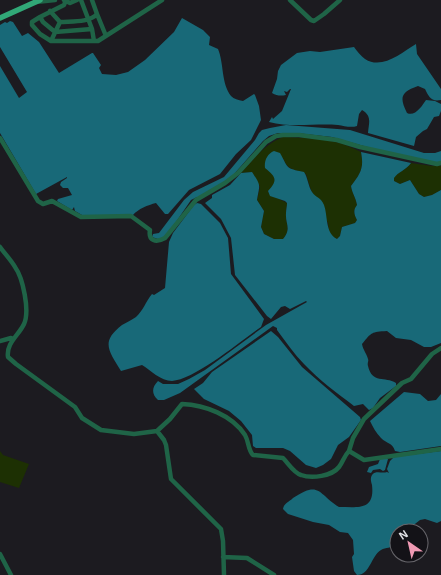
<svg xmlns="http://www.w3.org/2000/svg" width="441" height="575" font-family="Helvetica,sans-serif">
<rect width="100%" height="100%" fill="#1c1b20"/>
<path fill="#1d3003" d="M283,137C313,139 333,137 361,152C364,168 361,173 351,186C352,193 356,198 357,205C353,211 354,213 357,220L355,223L342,227L340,236L337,239L333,237L329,232L328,223L311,190L306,174C295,169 288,171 283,158L274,176C277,182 272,187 268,192L281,200L287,203C287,206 286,210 286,213C285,224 292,228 283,239H274L264,234L261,227L264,211L257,200L260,187L252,172L241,173C254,159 265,144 283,137Z
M411,163L432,166H441V190L432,195L424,197L419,194L410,180L400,184L394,181L393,178C398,172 406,170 411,163Z
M0,451L3,455L29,464L19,488L0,482Z"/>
<path fill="#186978" d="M182,18L203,30L210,37L209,45L218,49C224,63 221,83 231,96C234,99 238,100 243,101L254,94L255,95L259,106L261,120L251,140L236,154L220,174L189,190L168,214H165L156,203C148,205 138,209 133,215H82L75,211L74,207L72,210L57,201L58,199L72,195L68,188H63L60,185L61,182L67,178V177L36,194L0,133V66L19,98L27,92L0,47V25L5,22L7,23L10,21L13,22L22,36L28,33L39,42L59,73L92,53H93L101,65L99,68L102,74L116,75L128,72L145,60L174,32Z
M416,44L417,54L441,89V100C431,102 429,97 425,89L418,86C401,92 399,97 407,113C415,117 422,106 426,100L435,101L441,104V111L439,116L434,117L427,129L423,131L416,137L414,146L368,133C369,122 372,116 362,110L359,114L357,126C351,128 344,126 338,125C316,123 291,128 269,122L272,117L273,119L282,111L291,89H290L287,92L284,91L286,95C281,96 277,96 272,93L277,79L278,71L281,65L297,53L310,51L320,52L354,47C357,51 361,56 365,59C382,70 401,53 416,44Z
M286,125L350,130L424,153H435L441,151V161L436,163L385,152L332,137L297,133H278L269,136L263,141L228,181L200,197H197L191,200L165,238L158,239L152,237L153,234L159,233L184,200L193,192L224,177L255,140L259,133L262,130L270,128Z
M274,151L280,153C289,169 285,168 304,172C308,178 308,186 312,192C316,198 321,197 324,205C328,216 325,233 337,239L340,236L342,227L355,223L357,220C354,214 353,210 357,205C356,198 352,193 351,186C361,173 364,168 361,152L411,163C406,170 398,172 394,178V181L400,184L410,180L419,194L424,197L432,195L441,190V343L431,347H424L411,340L396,338L387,331C371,332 372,332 362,344C363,350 367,354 368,359C369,361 367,363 368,366C372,384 385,376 396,383V386L380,398L373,408L369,410L363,404L354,406C337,393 319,380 304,364C294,354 286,342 277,330V328L273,326L180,393L164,400H158C151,394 152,387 158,381L163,384H178L189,379L205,370L266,325L307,302L306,301L290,309L285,306L281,307L271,319L267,316L235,275L231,238L221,219L205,203L212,198V195L230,185L241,173L252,172C261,186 260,183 257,200L264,211L261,227L264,234L274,239H283C292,228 285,224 286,213C286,210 287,206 287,203L285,201L270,196L268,191C278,180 276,177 265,168C264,161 267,154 274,151Z
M197,203L201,204L220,223L228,238L231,274L264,319L261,327C241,341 194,380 172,381C161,381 150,370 142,365L121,371C109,351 100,342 122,325C127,322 132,320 136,317C143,311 146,301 152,294L154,295L165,288L169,242L173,233L194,205Z
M271,331L278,337L302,367L360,417L361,420L349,437L338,445L331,459L323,465L316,468L306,465L290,451L283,448H256L253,446L252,435L241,421L229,411L204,399L194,389L203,383L212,372Z
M404,392L420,394L428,401L436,400L441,394V446L400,452L395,451C392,442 387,444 381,438C376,433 373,427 370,421Z
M441,451V521L437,523L425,519L420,520L406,531H397C397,535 397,540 395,544C391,549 386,547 381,550C371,556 370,575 357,575L354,571L352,557L354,554L353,540L348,533L340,532L329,525L313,522L288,514L283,509C284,503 289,502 293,498C320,480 318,494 339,507C358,507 375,511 372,485C371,481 370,478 372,475C376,470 382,474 387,472L389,473L387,469L390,461L394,457Z
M380,459H388L385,470L383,471L380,469L373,470L371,473L367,472L369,467L378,464Z"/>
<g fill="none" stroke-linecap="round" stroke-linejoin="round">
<path stroke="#1f6447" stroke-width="4.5" d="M64,0L70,3L77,0
M66,0L64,5L40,17L43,22L55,32L92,29L81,0
M290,0L311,20L314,21L324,14L340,0
M36,2L55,0
M50,11L60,22C71,21 89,23 97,14L92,0
M97,14L106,36
M40,17L32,22V25L40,34L51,41H94L92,29
M51,41L60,22
M94,41H98L162,0
M0,138L38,201L43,204L52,201L81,217L131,216L150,230C148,241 156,243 165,238L196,200L225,183L238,173L266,142L276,136L283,135H299L337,140L360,147L437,164L441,163
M0,247C5,254 11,260 15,267C23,278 30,311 24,324C19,335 6,343 8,357L16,364L75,407L82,418L101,430L134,434L157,431L164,440L166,445L171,479L221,529L223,541L224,575
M0,341L11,338L13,339
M157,431L170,419L182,404C205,405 232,415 245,435C249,442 248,450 253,455L283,458C288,463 294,473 301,475C312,479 332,476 339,467C343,462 344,456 349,451L364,460L441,449
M349,451L353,438L364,419L402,383L411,379L432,354L441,348
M0,554L11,575
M223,557L247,558L274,575"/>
<path stroke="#31a877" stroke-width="5.5" d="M0,18L40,0"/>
</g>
<g transform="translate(409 543) rotate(326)"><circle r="19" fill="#131217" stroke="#66656a"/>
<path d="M0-3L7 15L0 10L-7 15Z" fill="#f09ab4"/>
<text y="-6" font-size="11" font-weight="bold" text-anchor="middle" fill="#e2e2e6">N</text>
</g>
</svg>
